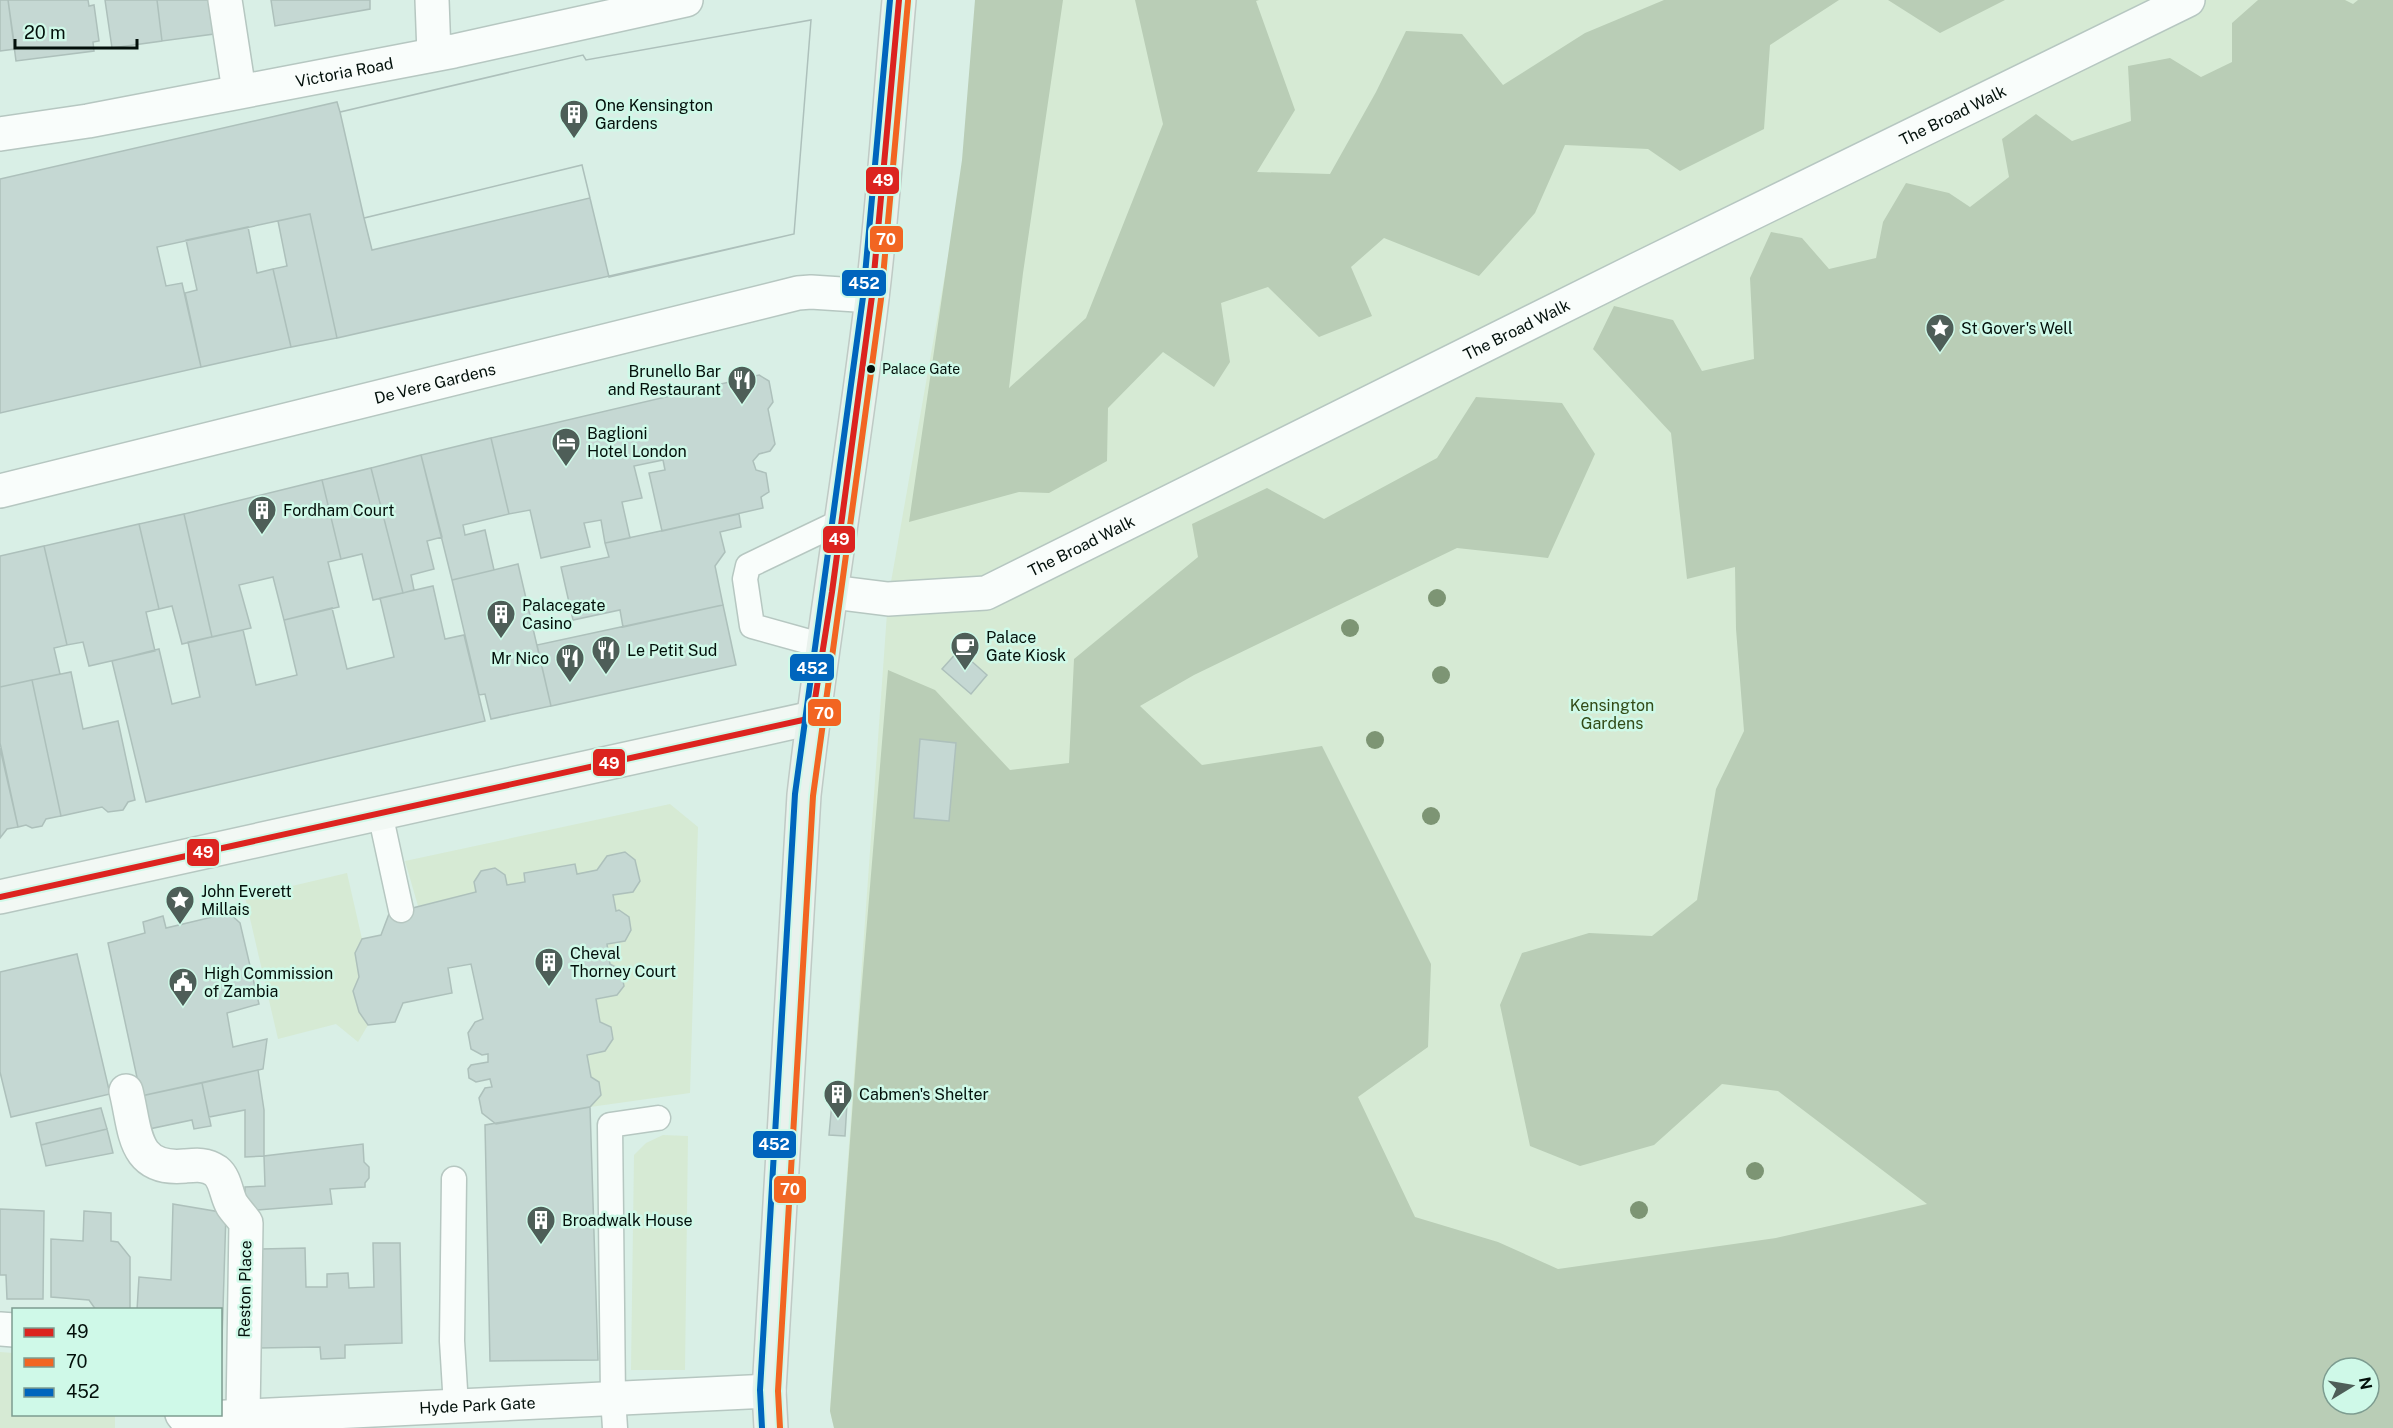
<svg xmlns="http://www.w3.org/2000/svg" width="2393" height="1428" font-family="'Public Sans',sans-serif">
<rect width="100%" height="100%" fill="#d9efe6"/>
<path fill="#d6ead4" fill-rule="evenodd" d="M979,0H2393V1428H834L830,1411L888,599L964,166ZM2333,1368H2369V1404H2333Z
M670,804L698,827L690,1093L590,1107L601,1095L599,1082L591,1077L587,1055L605,1051L613,1039L611,1027L600,1022L596,999L617,995L624,986L621,970L610,964L607,944L625,941L631,930L629,917L619,910L616,911L613,895L633,892L639,881L635,860L625,852L607,856L597,870L577,874L575,864L524,873L525,882L507,885L505,875L495,868L481,871L474,882L476,892L418,906L405,861Z
M347,873L362,939L355,953L359,977L353,991L359,1012L368,1025L358,1042L336,1024L278,1039L245,897Z
M663,1135L688,1136L685,1370H631L634,1155L646,1143Z
M0,1352L13,1353L14,1414L115,1415V1428H0Z"/>
<path fill="#b9cdb6" fill-rule="evenodd" d="M975,0H1063L1023,273L1009,388L1086,318L1163,124L1135,0H1259L1256,1L1295,110L1257,172L1330,174L1376,92L1406,31L1462,34L1503,85L1585,33L1664,0H1839L1770,45L1764,129L1680,171L1648,149L1565,145L1535,213L1479,276L1384,238L1351,267L1372,316L1319,337L1268,287L1221,303L1230,362L1214,387L1163,352L1108,408L1107,461L1049,493L1019,492L909,522L962,160Z
M1888,0H2005L1940,33Z
M2258,0H2345L2353,4L2358,0H2393V1428H834L830,1411L859,1019L888,670L935,690L1010,770L1069,763L1074,659L1198,557L1192,524L1267,488L1324,519L1437,458L1476,397L1562,403L1595,454L1548,558L1457,548L1194,675L1140,706L1202,765L1322,746L1431,964L1428,1047L1358,1097L1415,1217L1498,1242L1558,1269L1776,1238L1927,1204L1778,1091L1722,1084L1654,1145L1580,1166L1530,1146L1500,1005L1522,953L1589,933L1652,936L1697,900L1716,789L1744,731L1736,629L1735,567L1687,579L1671,433L1593,349L1614,306L1673,320L1702,371L1754,359L1750,278L1771,232L1802,238L1829,269L1876,258L1883,222L1906,183L1949,193L1970,207L2009,177L2002,139L2036,114L2072,141L2131,121L2128,66L2170,58L2201,77L2232,62V23ZM2333,1368H2369V1404H2333Z"/>
<path fill="#c5d8d3" stroke="#adc0bb" stroke-width="1.5" fill-rule="evenodd" d="M0,0H8L15,49L0,51Z
M8,0H88L89,6L94,5L99,41L93,42L94,51L16,61Z
M105,0H157L162,41L112,48Z
M157,0H210L214,34L162,41Z
M271,0H370V9L275,26Z
M811,20L794,234L337,338L310,214L157,247L166,286L182,283L201,367L0,413V179L337,102L340,112L583,55L586,60ZM582,165L590,198L372,250L364,218Z
M811,20L794,234L609,277L582,165L364,218L340,112L583,55L586,60Z
M310,214L337,338L291,347L273,269L287,266L278,221Z
M248,227L257,273L273,269L291,347L201,367L185,293L197,290L186,240Z
M759,375L769,381L773,402L768,409L775,444L770,451L759,454L753,461L756,470L766,473L769,492L761,497L763,508L662,531L649,473L665,470L663,460L634,466L642,498L622,502L630,538L605,543L601,520L584,523L590,547L541,558L530,510L509,514L491,438Z
M491,438L509,514L463,525L465,535L485,530L494,570L452,580L421,455Z
M421,455L442,537L427,541L434,569L411,575L414,590L403,593L371,468Z
M371,468L403,593L373,600L362,554L341,559L322,480Z
M322,480L341,559L328,562L339,607L284,620L273,577L239,585L251,628L212,637L184,514Z
M184,514L212,637L182,644L172,606L159,609L139,524Z
M739,514L741,527L720,532L725,552L715,566L723,605L623,627L620,610L573,620L561,567L609,557L605,543Z
M139,524L159,609L146,612L155,651L89,666L83,642L67,645L44,546Z
M44,546L67,645L54,648L60,674L0,687V556Z
M518,564L551,706L491,719L485,694L479,695L452,580Z
M433,586L445,639L464,635L485,721L146,802L112,661L159,649L172,704L200,697L188,642L243,630L256,685L297,675L284,620L332,608L347,669L394,657L380,598Z
M723,605L736,665L551,706L537,645Z
M959,650L987,675L971,694L942,669Z
M71,672L83,729L118,721L135,800L128,802L123,810L108,812L102,807L61,816L32,680Z
M32,680L61,816L46,819L42,826L32,828L26,825L18,827L0,743V687Z
M920,739L956,743L949,821L914,818Z
M0,748L18,827L7,829L0,838Z
M625,852L635,860L640,881L633,892L613,895L616,911L619,910L629,917L631,930L625,941L607,944L610,964L621,970L624,986L617,995L596,999L600,1022L611,1027L613,1039L605,1051L587,1055L591,1077L599,1082L601,1095L590,1107L496,1124L482,1113L479,1098L485,1088L492,1087L490,1079L476,1082L469,1078L468,1069L471,1065L488,1062V1054L482,1055L471,1049L468,1033L475,1022L483,1019L471,964L448,968L452,993L403,1003L395,1022L368,1025L359,1012L353,991L359,977L355,953L362,939L381,935L389,914L476,892L474,882L481,871L495,868L505,875L507,885L525,882L524,873L575,864L577,874L597,870L607,856Z
M229,913L240,923L259,1004L227,1013L233,1047L267,1039L263,1069L141,1096L108,943L145,933L143,922L163,916L166,928Z
M77,954L110,1094L11,1117L0,1072V972Z
M258,1070L264,1110V1156L245,1157V1110L209,1117L202,1083Z
M202,1083L211,1126L194,1129L192,1120L149,1129L141,1096Z
M832,1102L847,1103L845,1136L829,1135Z
M590,1107L598,1360L490,1361L485,1125Z
M101,1108L107,1129L41,1145L36,1123Z
M107,1129L113,1153L46,1166L41,1145Z
M363,1144L364,1162L369,1167V1178L365,1183V1187L330,1189L332,1204L245,1211V1187L265,1186L264,1156Z
M173,1204L226,1213L221,1371L220,1310H137L139,1277L171,1280Z
M0,1209L44,1211L43,1299H7L6,1275H0Z
M84,1211L111,1213V1241L118,1242L130,1257V1310H96L89,1300L51,1297V1239L83,1241Z
M373,1243H400L402,1343L345,1345V1358L321,1359L320,1347L258,1348L261,1249L305,1248L306,1287H327V1274L348,1273L349,1288L374,1287Z"/>
<g fill="none" stroke-linecap="round" stroke-linejoin="round">
<g stroke="#b6c7c1" stroke-width="27">
<path id="service" d="M824,646L752,626L745,579L748,566L842,521
M380,813L401,910
M454,1179L452,1341L456,1406
M615,1428L613,1398L610,1125L658,1118"/>
</g>
<g stroke="#b6c7c1" stroke-width="36">
<g id="pedestrian">
<path id="s1" d="M832,592L888,599L986,593L1634,271L2188,0"/>
</g>
</g>
<g stroke="#b6c7c1" stroke-width="36">
<g id="minor">
<path d="M225,0L239,91"/>
<path d="M432,0L434,54"/>
<path id="s2" d="M0,134L88,121L454,51L686,0"/>
<path id="s3" d="M0,491L798,293L811,292L872,296"/>
<path d="M126,1091C136,1131 132,1171 185,1166C197,1165 206,1164 216,1171C226,1179 226,1195 232,1205C236,1211 242,1217 246,1223L243,1416"/>
<path d="M0,1329L14,1330"/>
<path id="s4" d="M182,1414L186,1419L769,1391"/>
</g>
</g>
<g stroke="#b6c7c1" stroke-width="36">
<path id="secondary" d="M0,897L812,718"/>
</g>
<g stroke="#bfcac5" stroke-width="36">
<path id="primary" d="M771,1428L769,1391L804,795C823,629 852,464 872,298C884,199 890,99 899,0"/>
</g>
<use href="#service" stroke="#f9fdfb" stroke-width="24"/>
<use href="#pedestrian" stroke="#f9fdfb" stroke-width="33"/>
<use href="#minor" stroke="#f9fdfb" stroke-width="33"/>
<use href="#secondary" stroke="#f2f8f4" stroke-width="33"/>
<use href="#primary" stroke="#e9f2ed" stroke-width="33"/>
<g stroke="#cff9e8" stroke-width="10">
<path id="bus-1" d="M812,718L832,592L872,296L899,0
M0,897L812,718"/>
</g>
<g stroke="#cff9e8" stroke-width="10">
<path id="bus-2" d="M780,1428L778,1391L813,796L881,299L908,1"/>
</g>
<g stroke="#cff9e8" stroke-width="10">
<path id="bus-3" d="M762,1428L760,1390L795,794L863,297L890,0"/>
</g>
<use href="#bus-1" stroke="#dc241f" stroke-width="6"/>
<use href="#bus-2" stroke="#f26522" stroke-width="6"/>
<use href="#bus-3" stroke="#0065bd" stroke-width="6"/>
</g>
<g fill="#7d9574">
<circle cx="1437" cy="598" r="9"/>
<circle cx="1350" cy="628" r="9"/>
<circle cx="1441" cy="675" r="9"/>
<circle cx="1375" cy="740" r="9"/>
<circle cx="1431" cy="816" r="9"/>
<circle cx="1755" cy="1171" r="9"/>
<circle cx="1639" cy="1210" r="9"/>
</g>
<defs>
<g id="building-pin" transform="scale(1.5)"><path d="M0 17L-7.5 6A9.5 9.5 0 1 1 7.5 6Z" fill="#4e5e58" stroke="#cff9e8"/><path d="M-4-6H4V6H1V3H-1V6H-4ZM-2.5-4.3h1.7v1.8h-1.7ZM.8-4.3h1.7v1.8H.8ZM-2.5-1h1.7V.8h-1.7ZM.8-1h1.7V.8H.8Z" fill="#fff"/></g>
<g id="sight-pin" transform="scale(1.5)"><path d="M0 17L-7.5 6A9.5 9.5 0 1 1 7.5 6Z" fill="#4e5e58" stroke="#cff9e8"/><path d="M0-6L1.8-2.2L6-1.7L2.9 1.2L3.7 5.4L0 3.3L-3.7 5.4L-2.9 1.2L-6-1.7L-1.8-2.2Z" fill="#fff"/></g>
<g id="restaurant-pin" transform="scale(1.5)"><path d="M0 17L-7.5 6A9.5 9.5 0 1 1 7.5 6Z" fill="#4e5e58" stroke="#cff9e8"/><path d="M-5-6h1v4h1v-4h1v4h1v-4h1v5L-1.5 .5V6h-2V.5L-5-1ZM5-6V6H3V1.5H1.5Q1.5-4 5-6Z" fill="#fff"/></g>
<g id="hotel-pin" transform="scale(1.5)"><path d="M0 17L-7.5 6A9.5 9.5 0 1 1 7.5 6Z" fill="#4e5e58" stroke="#cff9e8"/><path d="M-6-4.5h1.5V1H6V5H4.5V3h-9V5H-6ZM-4 0a1.8 1.8 0 1 1 3.6 0ZM.5 0V-2.5h3Q6-2.5 6 0Z" fill="#fff"/></g>
<g id="cafe-pin" transform="scale(1.5)"><path d="M0 17L-7.5 6A9.5 9.5 0 1 1 7.5 6Z" fill="#4e5e58" stroke="#cff9e8"/><path d="M-5.5-4.5H6V0H3Q3 3.5 0 3.5H-2.5Q-5.5 3.5-5.5 0ZM3-3.2v2h1.7v-2ZM-6 4.5H4V6H-6Z" fill="#fff"/></g>
<g id="civic-pin" transform="scale(1.5)"><path d="M0 17L-7.5 6A9.5 9.5 0 1 1 7.5 6Z" fill="#4e5e58" stroke="#cff9e8"/><path d="M-.6-6.5H3V-4.5H.6V-3L4-1V1h2V6H-6V1h2V-1L-.6-3ZM-1.2 2.5V6h2.4V2.5Z" fill="#fff"/></g>
</defs>
<g fill-rule="evenodd">
<use href="#building-pin" x="574" y="114"/>
<use href="#sight-pin" x="1940" y="328"/>
<use href="#restaurant-pin" x="742" y="380"/>
<use href="#hotel-pin" x="566" y="442"/>
<use href="#building-pin" x="262" y="510"/>
<use href="#building-pin" x="501" y="614"/>
<use href="#cafe-pin" x="965" y="646"/>
<use href="#restaurant-pin" x="606" y="650"/>
<use href="#restaurant-pin" x="570" y="658"/>
<use href="#sight-pin" x="180" y="900"/>
<use href="#building-pin" x="549" y="962"/>
<use href="#civic-pin" x="183" y="982"/>
<use href="#building-pin" x="838" y="1094"/>
<use href="#building-pin" x="541" y="1220"/>
</g>
<circle fill="#03100b" stroke="#cff9e8" stroke-width="2" cx="871" cy="369" r="5"/>
<g text-anchor="middle" dominant-baseline="central" stroke-width="5" stroke-linejoin="round" paint-order="stroke">
<g font-size="14" fill="#03100b" stroke="#cff9e8" text-anchor="start">
<text x="882" y="369">Palace Gate</text>
</g>
<g font-size="16" fill="#03100b" stroke="#cff9e8">
<text stroke="none"><textPath href="#s2" startOffset="350">Victoria Road</textPath></text>
<text stroke="none"><textPath href="#s1" startOffset="1233">The Broad Walk</textPath></text>
<text stroke="none"><textPath href="#s1" startOffset="747">The Broad Walk</textPath></text>
<text stroke="none"><textPath href="#s3" startOffset="448">De Vere Gardens</textPath></text>
<text stroke="none"><textPath href="#s1" startOffset="261">The Broad Walk</textPath></text>
<text transform="translate(245 1289) rotate(-89)">Reston Place</text>
<text stroke="none"><textPath href="#s4" startOffset="298">Hyde Park Gate</textPath></text>
</g>
<g font-size="16" fill="#03100b" stroke="#cff9e8" text-anchor="start">
<text x="595" y="105">One Kensington<tspan x="595" dy="18">Gardens</tspan></text>
<text x="1961" y="328">St Gover's Well</text>
<text x="721" y="371" text-anchor="end">Brunello Bar<tspan x="721" dy="18">and Restaurant</tspan></text>
<text x="587" y="433">Baglioni<tspan x="587" dy="18">Hotel London</tspan></text>
<text x="283" y="510">Fordham Court</text>
<text x="522" y="605">Palacegate<tspan x="522" dy="18">Casino</tspan></text>
<text x="986" y="637">Palace<tspan x="986" dy="18">Gate Kiosk</tspan></text>
<text x="627" y="650">Le Petit Sud</text>
<text x="549" y="658" text-anchor="end">Mr Nico</text>
<text x="201" y="891">John Everett<tspan x="201" dy="18">Millais</tspan></text>
<text x="570" y="953">Cheval<tspan x="570" dy="18">Thorney Court</tspan></text>
<text x="204" y="973">High Commission<tspan x="204" dy="18">of Zambia</tspan></text>
<text x="859" y="1094">Cabmen's Shelter</text>
<text x="562" y="1220">Broadwalk House</text>
</g>
<g font-size="16" fill="#324b17" stroke="#cff9e8">
<text x="1612" y="705">Kensington<tspan x="1612" dy="18">Gardens</tspan></text>
</g>
</g>
<g stroke="#cff9e8" stroke-width="2">
<rect x="865" y="166" width="35" height="29" rx="6" fill="#dc241f"/>
<rect x="869" y="225" width="35" height="28" rx="6" fill="#f26522"/>
<rect x="841" y="269" width="46" height="28" rx="6" fill="#0065bd"/>
<rect x="822" y="525" width="34" height="29" rx="6" fill="#dc241f"/>
<rect x="789" y="653" width="46" height="29" rx="6" fill="#0065bd"/>
<rect x="807" y="698" width="35" height="29" rx="6" fill="#f26522"/>
<rect x="592" y="748" width="34" height="29" rx="6" fill="#dc241f"/>
<rect x="186" y="838" width="34" height="29" rx="6" fill="#dc241f"/>
<rect x="752" y="1130" width="45" height="29" rx="6" fill="#0065bd"/>
<rect x="773" y="1175" width="34" height="29" rx="6" fill="#f26522"/>
</g>
<g font-size="16" text-anchor="middle" font-weight="bold" fill="#fff">
<text x="883" y="186">49</text>
<text x="886" y="245">70</text>
<text x="864" y="289">452</text>
<text x="839" y="545">49</text>
<text x="812" y="674">452</text>
<text x="824" y="719">70</text>
<text x="609" y="769">49</text>
<text x="203" y="858">49</text>
<text x="774" y="1150">452</text>
<text x="790" y="1195">70</text>
</g>
<rect x="12" y="1308" width="210" height="108" fill="#cff9e8" stroke="#7d9c90" stroke-width="1.5"/>
<rect x="24" y="1328" width="30" height="9" fill="#dc241f" stroke="#7d9c90" stroke-width="1.5"/>
<text x="66" y="1338" font-size="18" fill="#03100b">49</text>
<rect x="24" y="1358" width="30" height="9" fill="#f26522" stroke="#7d9c90" stroke-width="1.5"/>
<text x="66" y="1368" font-size="18" fill="#03100b">70</text>
<rect x="24" y="1388" width="30" height="9" fill="#0065bd" stroke="#7d9c90" stroke-width="1.5"/>
<text x="66" y="1398" font-size="18" fill="#03100b">452</text>
<g transform="translate(2351 1386) rotate(79)"><circle r="28" fill="#cff9e8" stroke="#7d9c90" stroke-width="1.5"/>
<path d="M0-4.5L10 22L0 15L-10 22Z" fill="#4e5e58"/>
<text y="-9" font-size="16" font-weight="bold" text-anchor="middle" fill="#03100b">N</text>
</g>
<path d="M15 39v9h122v-9" fill="none" stroke="#03100b" stroke-width="3"/>
<text x="24" y="39" font-size="18" fill="#03100b" stroke="#cff9e8" stroke-width="4.5" paint-order="stroke">20 m</text>
</svg>
